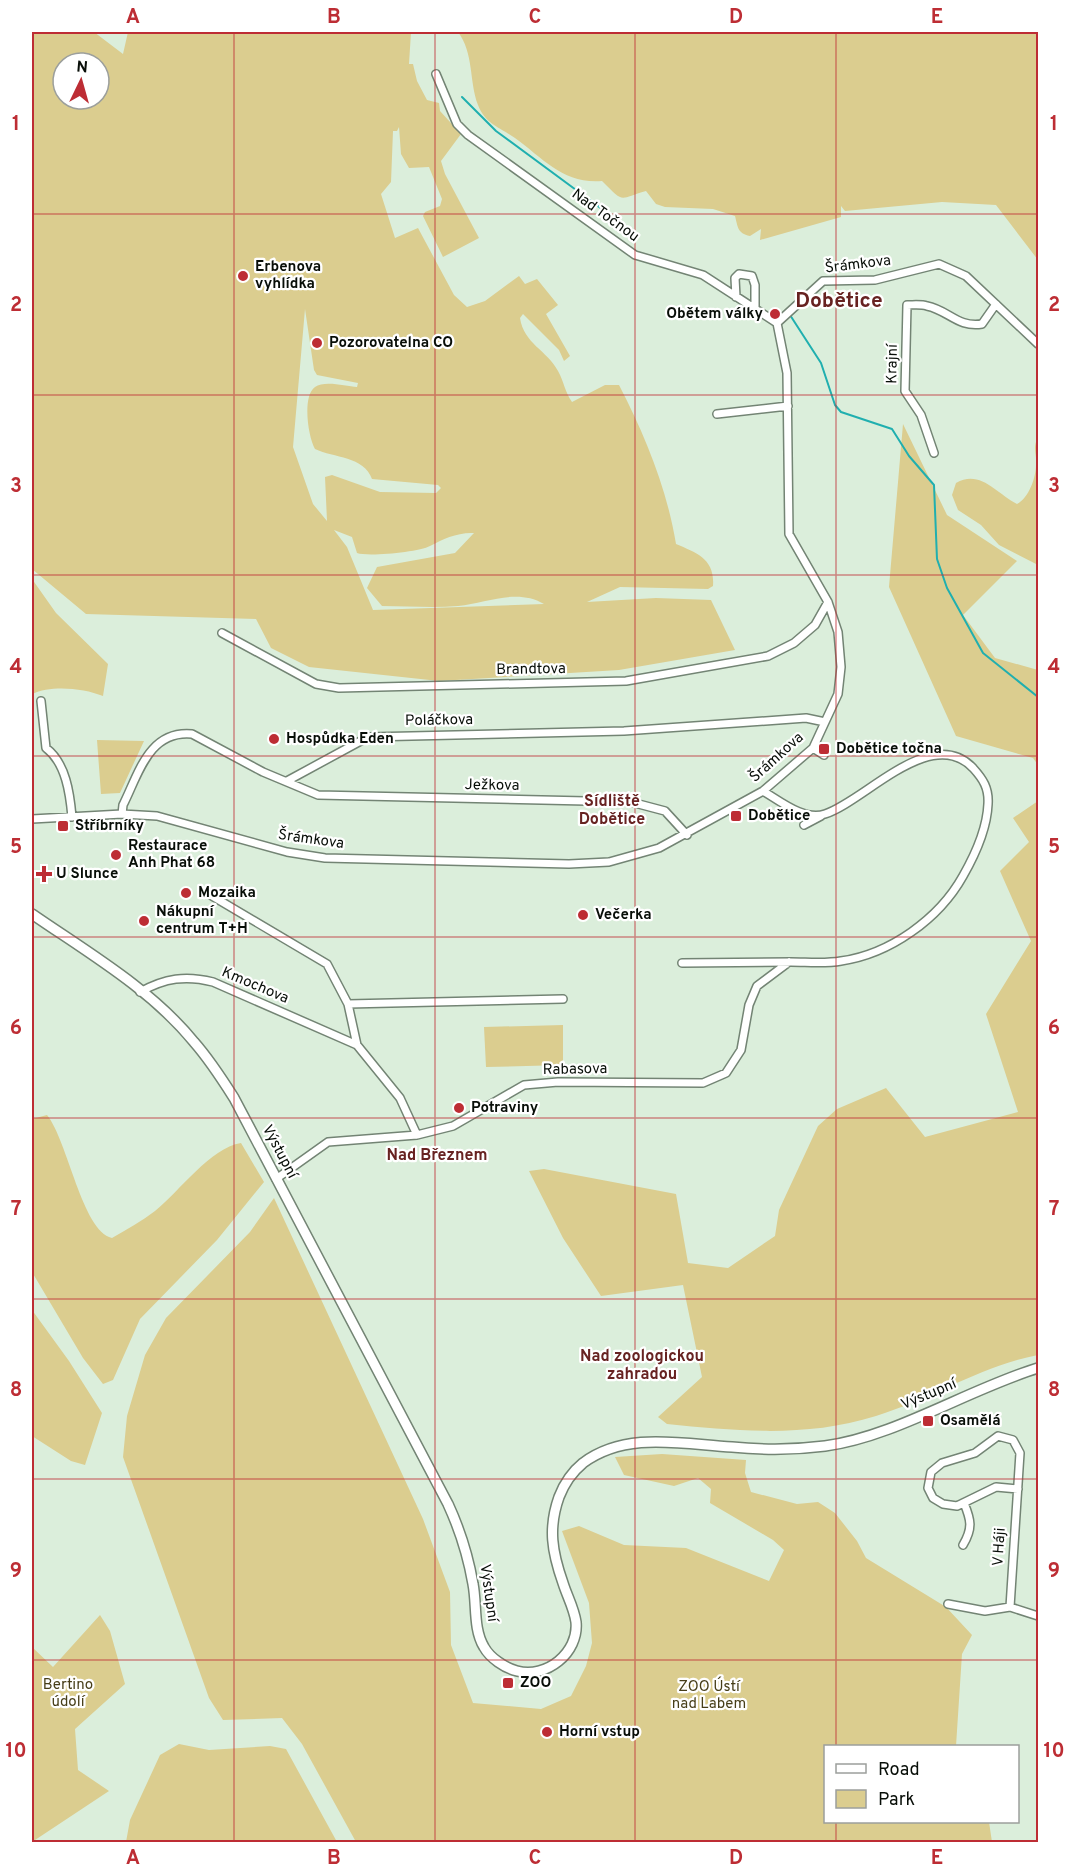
<svg xmlns="http://www.w3.org/2000/svg" width="1070" height="1874" font-family="Overpass,sans-serif">
<rect width="100%" height="100%" fill="#dbeedb"/>
<path fill="#dbcd8f" fill-rule="evenodd" d="M32,32H94L123,54L128,32H411L409,64H413L417,81L427,100L439,103L440,111L461,134L441,161L445,174L479,238L443,257L423,216L425,212L440,206L442,199L429,167L409,168L401,154L399,127L397,131H393L391,182L381,194L395,238L418,228L454,295L467,307L485,301L519,276L525,284L537,279L558,305L546,314L570,356L564,361L559,350L523,314L520,318C524,344 547,350 558,371C564,382 565,392 572,402L605,385H619C645,435 667,489 676,544C697,553 715,559 713,586L708,589L620,587L587,602L656,598L711,600L735,650L619,670L439,681L309,667L271,648L256,619L86,614L32,569ZM63,63H99V99H63ZM305,309L314,370L317,375L358,383L357,387C346,386 324,380 315,387C302,396 308,437 315,449C334,458 364,456 372,479L438,485L441,488L436,493L380,492L332,475L325,477L327,521L313,504L293,447ZM334,530L352,537L357,553C368,557 419,552 430,546C443,539 458,532 474,533L455,553L377,567L367,588L382,606C407,606 433,608 458,606C487,603 517,588 544,604L373,610L347,547Z
M458,32H1038V260L996,205L942,202L845,211L841,206V217L760,240L761,229L750,236C737,233 738,227 735,216L713,209L665,207L656,204L646,191C618,199 625,204 602,181C563,184 544,159 515,138C501,128 485,124 478,105C469,81 474,53 458,32Z
M903,424L947,515L1017,561L963,615L995,658L1038,670V765L1033,758L956,736L889,587Z
M1038,437V565L999,545L981,525L958,510L952,495L956,483C980,469 996,493 1017,504C1029,498 1036,477 1036,465C1037,453 1032,449 1038,437Z
M32,579L56,613L108,664L103,696C83,688 51,685 32,694Z
M97,740L144,741L120,793L101,794Z
M1038,801V1355C981,1366 931,1399 876,1416C806,1438 738,1431 667,1424L658,1417L702,1377L683,1285L601,1296L563,1238L529,1171L544,1169L676,1194L688,1263L728,1268L775,1236L779,1210L818,1126L837,1109L886,1088L925,1137L1018,1112L986,1014L1031,941L1000,871L1029,842L1013,818Z
M563,1025V1065L486,1067L484,1027Z
M47,1115C68,1141 82,1231 112,1238C127,1229 142,1221 155,1211C180,1191 210,1148 241,1143L264,1182L217,1240L140,1319L113,1380L103,1384L83,1358L32,1272V1119Z
M274,1198L423,1519L450,1592L451,1645L473,1703L541,1709L571,1696L586,1666L592,1643L591,1630L589,1603L562,1531L579,1526L624,1545L686,1548L769,1581L784,1550L773,1540L710,1503L711,1489L698,1478L674,1486L624,1475L615,1457L662,1454L746,1460L745,1473L751,1492L797,1504L818,1502L835,1513L857,1541L866,1558L946,1607L972,1635L962,1654L956,1746H826V1822H989L992,1842H356L302,1744L282,1718L223,1720L209,1698L123,1457L127,1416L145,1355L166,1318L250,1232Z
M32,1310L69,1361L102,1413L85,1465L71,1461L32,1436Z
M100,1615L110,1631L125,1684L75,1729L78,1770L109,1791L32,1842V1647L53,1667Z
M179,1744L209,1750L270,1746L286,1749L337,1842H126L130,1820L160,1755Z"/>
<g fill="none" stroke-linecap="round" stroke-linejoin="round">
<path stroke="#20afaf" stroke-width="2" d="M462,97L496,131L610,215
M790,315L821,363L835,405L841,412L892,429L909,456L934,485L937,559L947,588L983,653L1038,697"/>
<g stroke="#738474" stroke-width="10">
<path id="street" d="M436,74L457,124L468,135L635,255L703,275L777,323
M736,297L735,278L739,274L752,276L755,285V309
M777,323L823,281L875,280L939,264L966,276L1038,344
M717,414L788,406
M934,453L921,415L905,391L907,305C914,305 921,304 927,306C948,310 958,328 982,324L996,304
M222,633L316,684L339,688L626,681L768,656L794,643L815,625L828,602
M41,701L46,748C66,763 70,794 72,817
M813,748L824,755
M287,781L368,737L624,731L806,718L825,722
M122,814L123,805C139,773 149,730 192,734L263,772L318,795L631,802L665,811L687,835
M32,819L122,814L157,816L287,852L325,858L569,864L609,862L659,848L763,791L813,748L838,694L841,667L838,632L828,602L789,534L787,373L777,323
M804,825L821,816
M207,893L327,964L348,1004
M682,963C718,963 755,962 791,962C807,962 825,964 841,961C890,954 939,919 963,876C975,855 987,829 988,804C989,788 983,779 973,768C931,724 865,801 825,814C804,821 780,801 763,791
M140,992C165,978 186,975 213,982L357,1045L400,1098L417,1135
M357,1045L348,1004L563,999
M276,1179L328,1142L417,1135L453,1126L524,1085L558,1082L703,1083L726,1073L741,1050L749,1005L757,986L789,962
M963,1545C973,1528 971,1520 964,1503
M948,1604L985,1611L1010,1607L1038,1616
M1010,1607L1020,1453L1013,1440L998,1436L975,1453L942,1463L931,1472L928,1488L933,1498L943,1504L957,1506L996,1487L1018,1489"/>
</g>
<g stroke="#738474" stroke-width="12">
<path id="secondary" d="M32,914C87,952 151,989 194,1042C209,1059 222,1079 234,1098L448,1504C460,1530 468,1555 473,1584C477,1604 473,1629 484,1647C490,1658 505,1668 517,1671C546,1679 579,1653 576,1622C574,1608 567,1596 563,1583C552,1552 548,1528 559,1497C564,1484 572,1472 583,1463C626,1431 681,1444 732,1447C762,1450 794,1450 825,1446C894,1437 969,1389 1038,1368"/>
</g>
<use href="#street" stroke="#fff" stroke-width="7"/>
<use href="#secondary" stroke="#fff" stroke-width="9"/>
</g>
<path fill="none" stroke="#bd2d34" stroke-width="1.5" stroke-opacity="0.55" d="M234,32V1842M435,32V1842M635,32V1842M836,32V1746M32,214H1038M32,395H1038M32,575H1038M32,756H1038M32,937H1038M32,1118H1038M32,1299H1038M32,1479H1038M32,1660H1038M836,1822V1842"/>
<g fill="#bd2d34" stroke="#fff" stroke-width="2">
<circle cx="243" cy="276" r="6"/>
<circle cx="775" cy="314" r="6"/>
<circle cx="317" cy="343" r="6"/>
<circle cx="274" cy="739" r="6"/>
<rect x="818" y="743" width="12" height="12" rx="3"/>
<rect x="730" y="810" width="12" height="12" rx="3"/>
<rect x="57" y="820" width="12" height="12" rx="3"/>
<circle cx="116" cy="855" r="6"/>
<path d="M41 865h6v6h6v6h-6v6h-6v-6h-6v-6h6z"/>
<circle cx="186" cy="893" r="6"/>
<circle cx="583" cy="915" r="6"/>
<circle cx="144" cy="921" r="6"/>
<circle cx="459" cy="1108" r="6"/>
<rect x="922" y="1415" width="12" height="12" rx="3"/>
<rect x="502" y="1677" width="12" height="12" rx="3"/>
<circle cx="547" cy="1732" r="6"/>
</g>
<g text-anchor="middle" dominant-baseline="central" stroke-width="4.5" stroke-linejoin="round" paint-order="stroke">
<g font-size="15" fill="#080e08" stroke="#fff">
<text transform="translate(605 216) rotate(36)">Nad Točnou</text>
<text transform="translate(858 265) rotate(-7)">Šrámkova</text>
<text transform="translate(893 364) rotate(-89)">Krajní</text>
<text transform="translate(531 670) rotate(-1)">Brandtova</text>
<text transform="translate(439 721) rotate(-1)">Poláčkova</text>
<text transform="translate(777 758) rotate(-42)">Šrámkova</text>
<text transform="translate(492 786) rotate(1)">Ježkova</text>
<text transform="translate(311 840) rotate(8)">Šrámkova</text>
<text transform="translate(255 986) rotate(23)">Kmochova</text>
<text transform="translate(575 1070) rotate(-1)">Rabasova</text>
<text transform="translate(279 1152) rotate(62)">Výstupní</text>
<text transform="translate(929 1395) rotate(-23)">Výstupní</text>
<text transform="translate(1000 1547) rotate(-86)">V Háji</text>
<text transform="translate(488 1593) rotate(82)">Výstupní</text>
</g>
<g font-size="15" font-weight="bold" fill="#080e08" stroke="#fff" text-anchor="start">
<text x="255" y="267">Erbenova<tspan x="255" dy="17">vyhlídka</tspan></text>
<text x="763" y="314" text-anchor="end">Obětem války</text>
<text x="329" y="343">Pozorovatelna CO</text>
<text x="286" y="739">Hospůdka Eden</text>
<text x="836" y="749">Dobětice točna</text>
<text x="748" y="816">Dobětice</text>
<text x="75" y="826">Stříbrníky</text>
<text x="128" y="846">Restaurace<tspan x="128" dy="17">Anh Phat 68</tspan></text>
<text x="56" y="874">U Slunce</text>
<text x="198" y="893">Mozaika</text>
<text x="156" y="912">Nákupní<tspan x="156" dy="17">centrum T+H</tspan></text>
<text x="595" y="915">Večerka</text>
<text x="471" y="1108">Potraviny</text>
<text x="940" y="1421">Osamělá</text>
<text x="520" y="1683">ZOO</text>
<text x="559" y="1732">Horní vstup</text>
</g>
<g font-size="15" fill="#473e18" stroke="#fff">
<text x="68" y="1685">Bertino<tspan x="68" dy="17">údolí</tspan></text>
<text x="709" y="1687">ZOO Ústí<tspan x="709" dy="17">nad Labem</tspan></text>
</g>
<g font-size="16" font-weight="bold" fill="#672221" stroke="#fff">
<text x="612" y="802">Sídliště<tspan x="612" dy="18">Dobětice</tspan></text>
<text x="437" y="1156">Nad Březnem</text>
<text x="642" y="1357">Nad zoologickou<tspan x="642" dy="18">zahradou</tspan></text>
</g>
<g font-size="21" font-weight="bold" fill="#672221" stroke="#fff">
<text x="839" y="301">Dobětice</text>
</g>
</g>
<rect width="1070" height="1874" fill="none" stroke="#ffffff" stroke-width="66"/>
<rect x="824" y="1745" width="195" height="78" fill="#ffffff" stroke="#9c9f9c" stroke-width="1.5"/>
<rect x="836" y="1764" width="30" height="9" fill="#ffffff" stroke="#9c9f9c" stroke-width="1.5"/>
<text x="878" y="1775" font-size="18" fill="#080e08">Road</text>
<rect x="836" y="1790" width="30" height="18" fill="#dbcd8f" stroke="#9c9f9c" stroke-width="1.5"/>
<text x="878" y="1805" font-size="18" fill="#080e08">Park</text>
<g transform="translate(81 81) rotate(5)"><circle r="28" fill="#ffffff" stroke="#9c9f9c" stroke-width="1.5"/>
<path d="M0-4.5L10 22L0 15L-10 22Z" fill="#bd2d34"/>
<text y="-9" font-size="16" font-weight="bold" text-anchor="middle" fill="#080e08">N</text>
</g>
<rect x="33" y="33" width="1004" height="1808" fill="none" stroke="#bd2d34" stroke-width="2"/>
<g font-size="20" text-anchor="middle" font-weight="bold" fill="#bd2d34">
<text x="133" y="23">A</text>
<text x="334" y="23">B</text>
<text x="535" y="23">C</text>
<text x="736" y="23">D</text>
<text x="937" y="23">E</text>
<text x="16" y="130">1</text>
<text x="1054" y="130">1</text>
<text x="16" y="311">2</text>
<text x="1054" y="311">2</text>
<text x="16" y="492">3</text>
<text x="1054" y="492">3</text>
<text x="16" y="673">4</text>
<text x="1054" y="673">4</text>
<text x="16" y="853">5</text>
<text x="1054" y="853">5</text>
<text x="16" y="1034">6</text>
<text x="1054" y="1034">6</text>
<text x="16" y="1215">7</text>
<text x="1054" y="1215">7</text>
<text x="16" y="1396">8</text>
<text x="1054" y="1396">8</text>
<text x="16" y="1577">9</text>
<text x="1054" y="1577">9</text>
<text x="16" y="1757">10</text>
<text x="1054" y="1757">10</text>
<text x="133" y="1864">A</text>
<text x="334" y="1864">B</text>
<text x="535" y="1864">C</text>
<text x="736" y="1864">D</text>
<text x="937" y="1864">E</text>
</g>
</svg>
